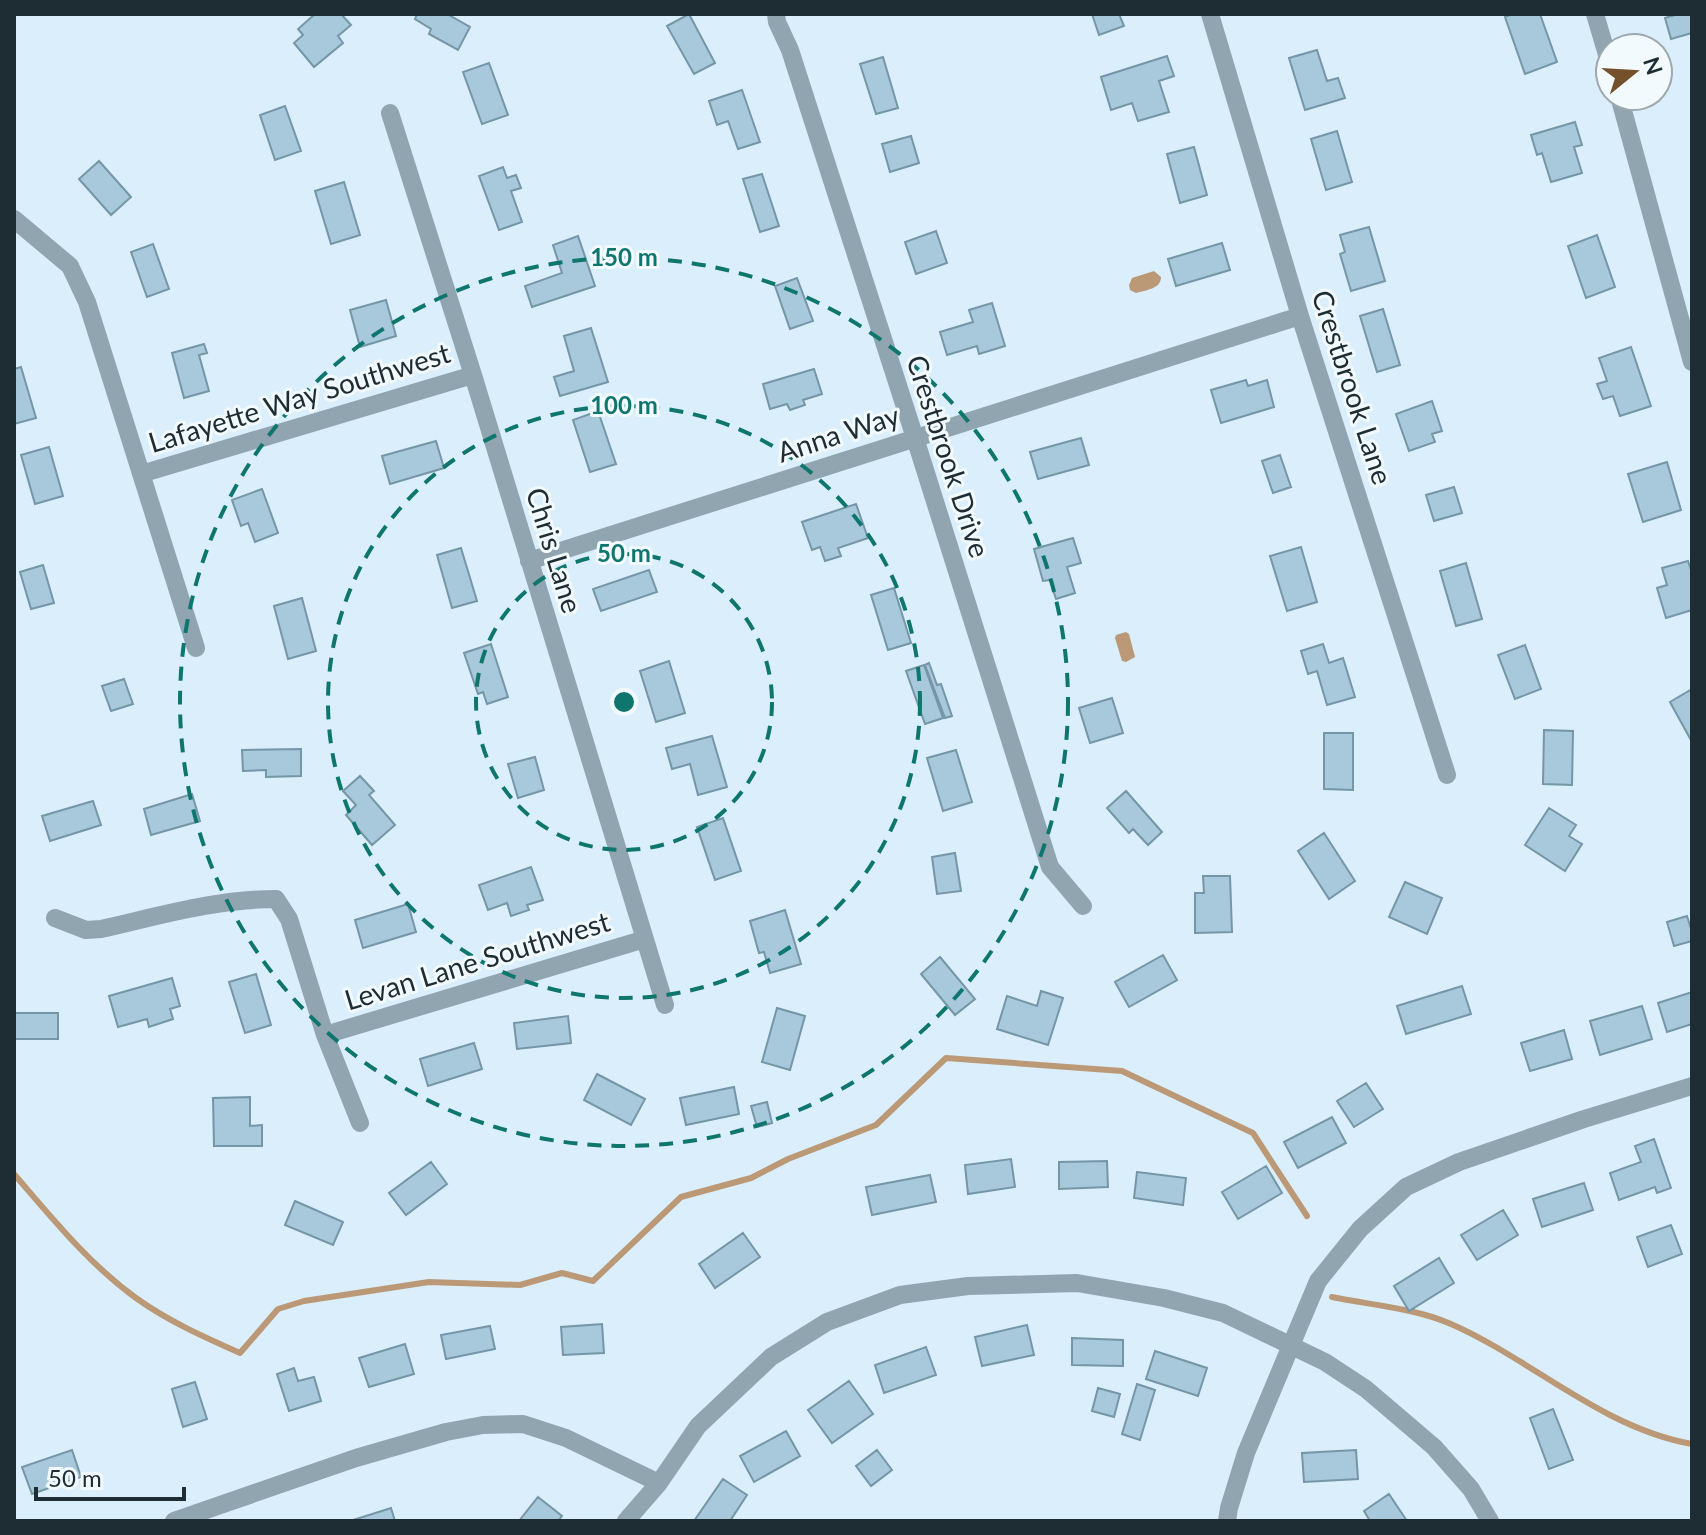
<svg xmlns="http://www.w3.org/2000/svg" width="1706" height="1535" font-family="Lato,sans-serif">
<rect width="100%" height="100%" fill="#daeffb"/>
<path fill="#b97" d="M1154,271L1161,277C1161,289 1146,290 1136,293L1130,290L1129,285L1132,278Z
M1126,632L1129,634L1135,657L1126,662L1122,661L1115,638L1116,635Z"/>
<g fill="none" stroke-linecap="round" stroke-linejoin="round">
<path stroke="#b97" stroke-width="6" d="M14,1174C52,1218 89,1264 136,1298C168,1321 204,1337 240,1353L278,1309L304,1301L429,1282L520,1285L562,1273L593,1281L681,1197L751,1178L788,1159L876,1125L946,1058L1122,1071L1253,1133L1307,1216
M1332,1297C1371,1305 1414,1308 1451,1324C1533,1360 1602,1428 1692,1444"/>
</g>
<path fill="#a7c9db" stroke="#7596a7" stroke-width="2" d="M315,14H341L351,25L338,36L343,43L314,67L294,43L303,35L298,29Z
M417,14H447L470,27L458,50L429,34L431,29L415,19Z
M689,14L715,63L694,74L667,26Z
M1092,14H1119L1124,26L1099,35Z
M1512,14H1540L1557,62L1525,74L1505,17Z
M1678,14H1692V33L1671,39L1665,18Z
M1317,50L1327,81L1338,78L1345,98L1305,110L1289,58Z
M1167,56L1174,76L1159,81L1169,112L1138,121L1132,103L1111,110L1101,77Z
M883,57L898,108L876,114L860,64Z
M489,63L508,115L482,124L463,72Z
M742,90L760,142L738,149L728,121L717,125L709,101Z
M285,106L301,151L275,160L260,115Z
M1575,122L1582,145L1574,147L1582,173L1551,182L1542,153L1537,155L1531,135Z
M1337,131L1352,182L1326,190L1311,139Z
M911,136L919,163L890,172L882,144Z
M1194,147L1207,195L1180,203L1167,154Z
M99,161L131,197L111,215L79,179Z
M503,167L507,178L516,175L521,188L511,191L522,222L499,230L479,176Z
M762,174L779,226L760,232L743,179Z
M344,182L360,235L331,244L315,191Z
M1369,227L1385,281L1351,291L1340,254L1345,252L1340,235Z
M936,231L947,263L916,274L905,242Z
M1597,235L1615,287L1586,298L1568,246Z
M578,236L595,286L532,307L525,286L562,273L553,245Z
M1222,243L1230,270L1176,286L1168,259Z
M153,244L169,289L147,297L131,252Z
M797,278L813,321L790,329L775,286Z
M386,300L396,336L360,347L350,310Z
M992,303L1005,346L979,354L977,346L947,355L940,332L973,322L969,310Z
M1383,309L1400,365L1377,372L1360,316Z
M591,328L608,382L560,396L554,377L574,371L564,336Z
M204,344L207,353L199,355L209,391L184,398L172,353Z
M1631,347L1651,406L1620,416L1613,396L1603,399L1597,384L1607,381L1599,358Z
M21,367L36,418L14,424V369Z
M814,369L822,394L803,400L805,405L790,410L787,404L770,409L763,384Z
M1246,380L1248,386L1267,380L1274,407L1221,423L1211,390Z
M1432,401L1442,431L1432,434L1435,442L1409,451L1396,414Z
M598,411L616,464L590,472L573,420Z
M1081,438L1089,465L1038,479L1030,452Z
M436,441L444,468L390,484L382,456Z
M49,447L63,496L35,504L21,455Z
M1280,455L1291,487L1273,493L1262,461Z
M1667,462L1681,510L1643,522L1628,474Z
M1454,487L1462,513L1434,521L1426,495Z
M262,489L278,533L255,542L248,523L241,526L232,500Z
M856,504L868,538L838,548L841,556L825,561L820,547L812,550L802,522Z
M1073,538L1081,563L1067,567L1075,593L1056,599L1050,580L1043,581L1034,549Z
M1301,547L1317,602L1287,611L1270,556Z
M461,548L477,601L452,608L437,555Z
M1688,561L1692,573V610L1666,618L1657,588L1667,585L1662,568Z
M1466,563L1482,619L1456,626L1440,571Z
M43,565L54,603L31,609L20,572Z
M649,570L657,592L601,611L593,589Z
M894,588L911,643L888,650L871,595Z
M302,598L316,651L288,659L274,606Z
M491,644L508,697L487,704L483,692L478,694L464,653Z
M1323,644L1329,663L1343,658L1355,697L1327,705L1317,671L1308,674L1301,651Z
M1525,645L1541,689L1515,699L1498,655Z
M669,661L685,713L656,722L640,671Z
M929,663L937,685L941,684L952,716L945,718L925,665Z
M924,665L943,718L925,724L906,671Z
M124,679L133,704L111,711L102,686Z
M1692,689V742L1670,702Z
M1112,698L1123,733L1090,743L1079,708Z
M1544,730L1573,731L1572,785L1543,784Z
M1324,733H1353V790L1324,789Z
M712,736L727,787L698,795L690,764L672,769L666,748Z
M301,749V776L266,777V770L243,771L242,750Z
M956,750L972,802L943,811L927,758Z
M535,757L544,790L518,798L508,764Z
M360,776L374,791L369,795L395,825L372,845L346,815L356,805L343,791Z
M1126,791L1162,832L1148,845L1133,829L1129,833L1107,808Z
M192,794L200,821L151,835L144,809Z
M93,801L101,825L50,841L42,816Z
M1549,808L1576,825L1569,836L1582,844L1565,871L1525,845Z
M723,818L741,871L715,880L697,827Z
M1324,833L1355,881L1329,899L1298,851Z
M955,853L961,891L937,894L932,857Z
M531,867L543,900L527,905L529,910L511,916L507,903L488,910L479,885Z
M1203,876H1230L1232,932L1195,933V893H1204Z
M1405,882L1442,898L1427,934L1389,917Z
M408,904L416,932L363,948L355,920Z
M785,910L801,964L770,973L764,952L759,953L750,921Z
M1687,916L1692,932V941L1674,946L1667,922Z
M1163,955L1177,980L1129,1007L1115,982Z
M940,957L975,999L955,1015L921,974Z
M256,974L271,1025L245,1033L229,982Z
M172,978L180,1006L170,1009L173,1019L149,1027L147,1019L118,1027L109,996Z
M1462,986L1471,1014L1406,1034L1397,1006Z
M1041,991L1063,998L1048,1045L997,1029L1007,996L1037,1006Z
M1692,992V1024L1667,1032L1658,1003Z
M1642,1006L1652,1039L1600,1055L1590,1021Z
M777,1008L805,1016L790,1070L762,1062Z
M14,1013H58V1039H14Z
M568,1016L571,1043L517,1049L514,1023Z
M1564,1030L1572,1059L1530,1071L1521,1043Z
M474,1043L482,1069L428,1086L420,1059Z
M597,1074L645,1099L631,1125L584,1100Z
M1366,1083L1383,1109L1354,1127L1337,1101Z
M734,1087L739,1114L686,1125L680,1098Z
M250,1097V1126L262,1125V1146H214L213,1098Z
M767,1102L772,1123L757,1127L751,1106Z
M1332,1117L1346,1143L1298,1168L1284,1142Z
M1654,1139L1671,1188L1657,1193L1655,1187L1619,1200L1610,1173L1641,1162L1635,1146Z
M1011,1159L1015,1187L968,1194L965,1165Z
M1107,1161L1108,1187L1059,1189V1162Z
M431,1162L447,1184L406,1215L389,1193Z
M1266,1166L1282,1193L1238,1219L1222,1192Z
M1137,1172L1186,1178L1183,1205L1134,1198Z
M930,1175L936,1202L872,1215L866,1187Z
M1584,1183L1593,1210L1542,1227L1533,1199Z
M295,1201L343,1222L333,1245L285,1225Z
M1503,1210L1518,1235L1477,1260L1461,1235Z
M1671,1225L1682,1254L1648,1267L1637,1237Z
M743,1233L760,1257L715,1288L699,1264Z
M1439,1258L1454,1283L1409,1311L1394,1286Z
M602,1324L604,1353L563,1355L561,1327Z
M1027,1325L1034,1355L982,1366L975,1337Z
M490,1326L495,1349L446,1359L441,1335Z
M1072,1338L1123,1340V1366L1072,1365Z
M405,1344L414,1374L369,1387L359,1358Z
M926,1347L936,1375L884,1393L875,1365Z
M1155,1351L1207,1368L1198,1396L1146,1379Z
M294,1368L298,1381L314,1377L321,1401L289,1411L277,1374Z
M849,1381L873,1414L832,1443L808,1410Z
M195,1382L207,1419L183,1427L172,1389Z
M1137,1384L1155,1390L1140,1440L1122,1434Z
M1098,1388L1120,1394L1114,1417L1092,1411Z
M1553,1409L1573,1460L1549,1469L1530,1418Z
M786,1431L800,1456L754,1482L740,1456Z
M72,1450L81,1477L32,1494L22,1467Z
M877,1450L892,1470L871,1486L856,1466Z
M1356,1450L1358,1479L1304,1482L1302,1453Z
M723,1479L747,1495L730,1521H694Z
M1389,1494L1407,1521H1370L1364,1511Z
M538,1497L562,1516L558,1521H519Z
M391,1508L395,1521H350Z"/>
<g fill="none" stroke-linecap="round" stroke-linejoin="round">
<path stroke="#91a5b0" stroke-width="18" d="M776,14L777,22L790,50L915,438L1050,867L1083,906
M1210,14L1300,316L1447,775
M1595,14L1610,65
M1619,96L1692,362
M390,113L473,375L665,1005
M14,219L70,266L87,302L196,648
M141,474L473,375
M529,561L1300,316
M55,918L86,930L101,929C159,916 216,899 276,899L289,919L325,1035L360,1123
M325,1035L645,939
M174,1521L356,1458L446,1432L483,1425L523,1424L566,1438L659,1483
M626,1521L659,1483L698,1426L771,1357L827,1322L900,1295L968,1286L1077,1283L1164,1298L1223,1313L1325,1362L1366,1389L1434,1447L1471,1489L1490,1521
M1227,1521L1229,1508L1246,1453L1318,1281L1360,1229L1406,1187L1459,1162L1584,1119L1692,1086"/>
</g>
<g fill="none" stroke="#0f766e" stroke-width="4" stroke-dasharray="14 10">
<circle cx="624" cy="702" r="148"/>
<circle cx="624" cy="702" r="296"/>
<circle cx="624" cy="702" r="444"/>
</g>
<g text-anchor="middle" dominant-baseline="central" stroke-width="6" stroke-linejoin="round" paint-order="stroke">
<g font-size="28" fill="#1e2c33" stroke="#f3fafe">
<text transform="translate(1353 387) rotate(72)">Crestbrook Lane</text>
<text transform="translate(299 397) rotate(-17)">Lafayette Way Southwest</text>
<text transform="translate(838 433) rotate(-18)">Anna Way</text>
<text transform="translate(949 456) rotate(72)">Crestbrook Drive</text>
<text transform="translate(555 550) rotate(73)">Chris Lane</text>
<text transform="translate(477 960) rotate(-17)">Levan Lane Southwest</text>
</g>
</g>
<circle cx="624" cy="702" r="12" fill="#0f766e" stroke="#f3fafe" stroke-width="4"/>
<g font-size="24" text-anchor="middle" font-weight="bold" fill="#0f766e" stroke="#f3fafe" stroke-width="6" stroke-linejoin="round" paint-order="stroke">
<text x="624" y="266">150 m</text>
<text x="624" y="414">100 m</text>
<text x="624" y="562">50 m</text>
</g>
<rect width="1706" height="1535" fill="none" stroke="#1e2c33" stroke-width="32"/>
<g transform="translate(1634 72) rotate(72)"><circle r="38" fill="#f3fafe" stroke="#9ea8ad" stroke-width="2"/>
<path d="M0-6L14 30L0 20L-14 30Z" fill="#74512a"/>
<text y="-12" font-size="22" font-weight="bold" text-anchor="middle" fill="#1e2c33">N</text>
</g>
<path d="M36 1487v12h148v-12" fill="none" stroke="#1e2c33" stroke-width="4"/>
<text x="48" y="1487" font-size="24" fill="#1e2c33" stroke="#f3fafe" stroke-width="6" paint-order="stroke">50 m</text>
</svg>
